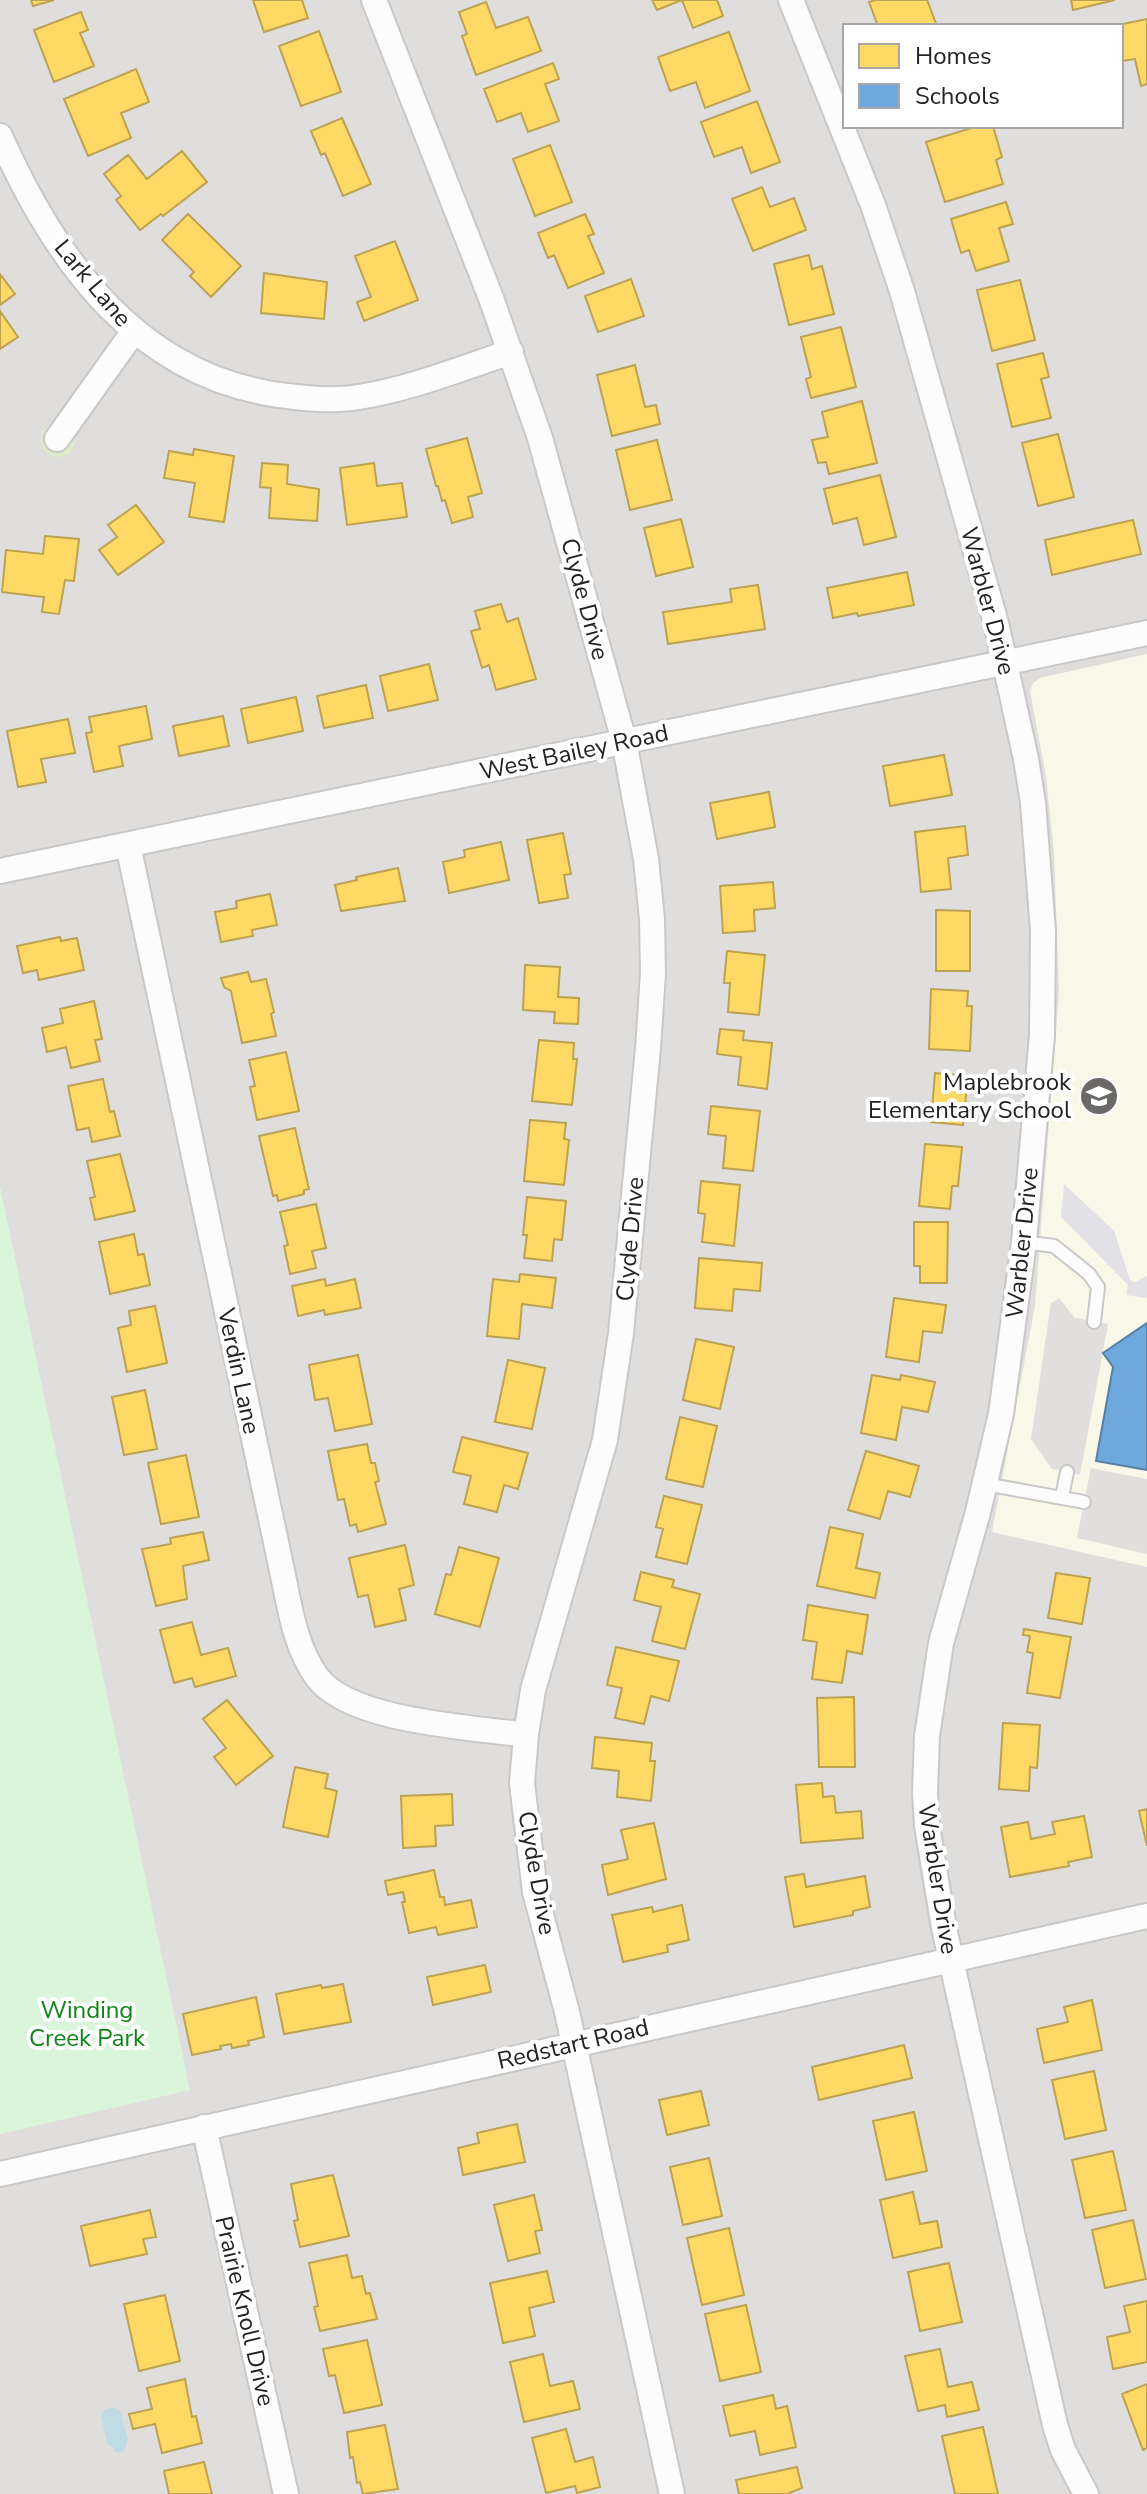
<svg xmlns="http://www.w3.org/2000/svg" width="1147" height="2494" font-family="'Nunito Sans',sans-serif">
<rect width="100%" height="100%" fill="#f0eeeb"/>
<path fill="#dfdedc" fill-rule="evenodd" d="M0,0H1147V2494H0ZM845,26H1121V126H845Z"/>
<path fill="#f8f7e8" d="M1147,654V1567L992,1532L1035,1306L1059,991L1054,853L1046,777L1030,691L1033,683L1040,678Z"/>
<path fill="#ddeccb" d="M41 440a17 17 0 1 1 34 0a17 17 0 1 1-34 0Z"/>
<path fill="#daf5da" d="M0,1186L190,2090L0,2134Z"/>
<path fill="#e0dfde" d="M1059,1298L1075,1318L1108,1324L1080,1475L1052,1469L1031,1439L1051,1303Z
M1091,1468L1147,1479V1554L1077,1538Z"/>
<path fill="#e2e1e5" d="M1064,1184L1114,1231L1130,1280L1135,1282L1147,1276V1298L1126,1295L1128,1285L1061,1217Z"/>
<path fill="#bfdbe3" d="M114,2407L120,2411L128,2440L124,2451L115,2453L114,2448L108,2445L101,2416L105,2410Z"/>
<path fill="#ffd966" stroke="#bda252" stroke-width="2" d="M31,0H54L33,6Z
M253,0H302L308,18L264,32Z
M652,0H717L723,16L693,28L682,0L657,10Z
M875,0H927L937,26H878L869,2Z
M1071,0H1115L1073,10Z
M486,2L496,28L528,17L541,51L476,75L462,36L467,34L459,12Z
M81,12L88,30L80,33L94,66L54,82L34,30Z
M1147,19V84L1141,86L1135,59L1121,61V26H1113Z
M319,31L341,92L301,106L279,46Z
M729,32L750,91L705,108L696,82L670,91L658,57Z
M553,63L559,79L545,84L559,121L528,132L521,113L497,122L484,89Z
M136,69L149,102L121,113L131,138L88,156L64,99Z
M757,101L780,162L751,173L742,147L714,157L701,122Z
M342,118L371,184L343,196L325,153L321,155L311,131Z
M978,126H993L1002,157L996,160L1003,184L945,202L926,142Z
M550,145L572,202L535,216L513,159Z
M182,151L207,182L163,216L161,214L140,230L116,200L121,196L104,174L128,155L147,179Z
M762,187L770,207L794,198L806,230L753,251L732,199Z
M1006,202L1013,224L999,228L1009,261L976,271L969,250L961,253L951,219Z
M188,214L241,266L211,297L190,276L194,272L162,240Z
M585,214L594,234L588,236L604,273L568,288L554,255L548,258L538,233Z
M395,241L418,300L364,321L357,302L371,297L355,256Z
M809,255L812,269L822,266L834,314L789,325L774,264Z
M264,273L327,282L324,319L261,313Z
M0,274L15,294L0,305Z
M631,279L644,316L598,332L585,296Z
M1020,280L1035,340L992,351L977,290Z
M0,311L18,337L0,349Z
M841,327L856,387L811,398L806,379L811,377L801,337Z
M1043,353L1049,377L1041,379L1051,418L1012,427L997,364Z
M635,365L645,407L656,405L660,424L612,436L597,375Z
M862,401L877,463L829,474L826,462L818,463L812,440L828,437L822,412Z
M1058,434L1074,497L1038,506L1022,443Z
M467,438L482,493L468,497L473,517L452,523L445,500L442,501L438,486H436L426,449Z
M657,440L672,500L630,510L616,450Z
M194,449L234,456L224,522L189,517L195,483L164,478L169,451L193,455Z
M262,463L288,465L287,484L319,489L317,521L269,518L271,488L260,487Z
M374,463L377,486L402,483L407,517L347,525L340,468Z
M880,475L896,537L864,545L857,518L833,524L824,489Z
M136,505L164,542L118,575L99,550L117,537L108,525Z
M681,519L693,567L656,576L644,528Z
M1133,520L1141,554L1052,575L1045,540Z
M45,536L79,539L74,581L65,580L59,614L42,612L44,597L2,592L6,550L43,554Z
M907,572L914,605L858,616L857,613L833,618L827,588Z
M758,585L765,629L668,644L663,612L732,602L730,589Z
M501,604L507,622L518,618L536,679L496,690L489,665L482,668L471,631L480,629L475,611Z
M429,664L438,700L388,711L380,676Z
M366,685L373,718L324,728L317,696Z
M296,697L303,731L248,743L241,709Z
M146,706L152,739L119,746L123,766L94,772L86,733L92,732L89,717Z
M223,716L229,746L179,756L173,726Z
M68,719L75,753L41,759L46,782L18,787L7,731Z
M944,755L952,795L890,806L883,766Z
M769,792L775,827L717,839L710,803Z
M965,826L968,855L948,858L951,889L921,892L915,832Z
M563,833L571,874L564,875L568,898L539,903L527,840Z
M501,842L509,880L449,893L443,862L465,857L464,850Z
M398,868L405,901L341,911L335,885L357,880L356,877Z
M773,882L775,908L754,910L755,931L723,933L720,886Z
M270,894L277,925L252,930L253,936L221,942L215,912L237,908L236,901Z
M936,910L970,911V971H936Z
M60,937L61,941L77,938L84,970L39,980L37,970L23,973L17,946Z
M727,951L765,955L759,1015L728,1012L730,983H724Z
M525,965L560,967L558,997L579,998L578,1024L554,1023L555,1012L523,1010Z
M248,972L251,982L266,979L274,1012L271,1014L276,1036L242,1043L231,991L224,987L221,978Z
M931,989L968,991L967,1006H972L970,1051L929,1049Z
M94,1001L102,1039L95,1040L100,1061L71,1068L66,1047L47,1052L42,1028L63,1023L60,1009Z
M720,1029L744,1031L743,1040L772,1043L767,1089L738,1085L741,1057L717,1054Z
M539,1040L574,1043L573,1059H577L572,1105L532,1101Z
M286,1052L299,1111L257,1120L250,1087L255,1086L249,1060Z
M935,1073L968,1076L963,1125L931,1122Z
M103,1079L110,1112L114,1111L120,1136L92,1142L89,1128L77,1130L68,1086Z
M711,1106L760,1111L753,1171L723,1168L726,1136L708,1134Z
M530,1120L566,1123L564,1139L569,1140L564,1185L524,1181Z
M295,1128L309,1189L304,1190V1194L278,1201L277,1195L273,1196L259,1136Z
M925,1144L962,1147L958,1186H952L950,1209L919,1206Z
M120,1154L135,1211L95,1220L90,1198L95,1197L87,1161Z
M701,1181L740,1185L734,1246L702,1242L705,1214L698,1213Z
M527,1197L566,1201L562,1240L554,1239L552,1261L524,1258L527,1235H523Z
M316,1204L326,1248L312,1251L316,1268L290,1274L284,1246L288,1245L280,1212Z
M914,1222H948L947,1283H920V1266H914Z
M134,1234L138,1255L144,1254L150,1285L110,1294L99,1242Z
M699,1258L762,1263L760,1291L734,1289L732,1311L695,1308Z
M520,1274L556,1278L552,1308L522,1304L519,1339L487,1336L493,1279L519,1282Z
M325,1279L326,1286L355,1279L361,1308L325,1315L324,1310L298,1316L292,1286Z
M894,1298L946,1305L942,1333L923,1331L919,1362L886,1357Z
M155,1306L167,1363L127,1372L118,1328L131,1325L129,1311Z
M696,1339L734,1347L720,1409L683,1400Z
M358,1355L372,1424L335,1431L328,1398L315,1400L309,1365Z
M508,1360L545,1368L532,1429L495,1422Z
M872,1375L900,1380L901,1375L935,1382L928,1412L902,1407L896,1440L861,1433Z
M145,1390L157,1449L124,1455L112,1397Z
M680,1417L717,1426L703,1487L666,1479Z
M462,1437L528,1453L518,1489L504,1485L497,1512L464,1504L471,1476L453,1472Z
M367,1444L371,1463H375L379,1481L375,1482L386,1524L358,1532L356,1524L350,1526L344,1499L338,1500L328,1451Z
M866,1451L919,1466L910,1497L888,1491L880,1519L848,1510Z
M186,1455L199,1517L161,1524L148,1463Z
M664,1496L702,1505L687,1564L656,1557L663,1529L656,1527Z
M830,1527L863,1534L856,1568L880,1573L875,1598L817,1586Z
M203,1532L209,1560L183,1566L187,1599L156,1606L142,1549L171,1544L170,1538Z
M405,1545L414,1585L399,1589L406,1620L375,1627L368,1595L358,1597L349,1558Z
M459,1547L499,1558L480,1627L435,1614L446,1574L451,1575Z
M641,1572L674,1580L672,1587L700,1594L685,1649L652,1641L661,1607L634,1600Z
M1056,1573L1090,1578L1082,1624L1048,1618Z
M808,1605L868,1615L862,1654L847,1651L842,1683L812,1679L817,1642L803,1640Z
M192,1622L201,1655L228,1648L236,1676L195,1687L192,1678L174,1683L160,1630Z
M1024,1629L1071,1637L1060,1698L1027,1693L1033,1653L1027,1652L1030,1636L1023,1635Z
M616,1647L679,1661L669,1701L651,1696L644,1724L615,1718L622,1688L607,1685Z
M854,1697L855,1767H819L817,1698Z
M227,1700L273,1756L236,1785L214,1757L226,1748L203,1719Z
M1003,1723L1040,1725L1037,1768L1030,1767L1029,1791L999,1789Z
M595,1737L652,1743L650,1761H655L651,1801L617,1797L619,1771L592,1768Z
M295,1767L328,1774L325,1788L337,1791L328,1837L283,1827Z
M822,1783L823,1797L834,1796L836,1813L861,1811L863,1838L801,1843L796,1785Z
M452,1794L453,1825L435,1826L436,1846L403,1848L401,1796Z
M1147,1809V1846L1139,1811Z
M1084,1816L1092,1857L1068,1862L1069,1866L1010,1877L1001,1827L1028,1822L1031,1839L1055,1834L1052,1822Z
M654,1823L666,1879L608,1895L602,1865L628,1859L621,1830Z
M434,1870L440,1897H444L445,1905L471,1900L477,1927L438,1935L436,1927L409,1933L402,1902H405L403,1892L388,1895L385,1881Z
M804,1874L806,1887L865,1876L870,1907L853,1911V1915L794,1927L785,1877Z
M682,1905L689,1940L667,1945L668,1952L623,1962L612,1915L652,1907L653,1912Z
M485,1965L491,1992L433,2005L427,1977Z
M343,1984L351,2022L284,2034L276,1994L321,1985L322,1988Z
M256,1997L264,2037L248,2041L249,2045L232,2048L231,2044L220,2046L221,2049L192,2055L183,2014Z
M1092,2000L1102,2050L1044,2063L1037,2029L1068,2022L1064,2007Z
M904,2045L912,2078L819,2100L812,2067Z
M1094,2071L1106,2130L1065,2139L1052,2080Z
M701,2091L709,2125L667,2135L659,2100Z
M914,2112L927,2171L886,2180L873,2121Z
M517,2124L525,2162L463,2175L458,2148L479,2143L477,2133Z
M1113,2151L1126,2210L1085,2218L1072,2160Z
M709,2158L722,2216L683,2225L670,2167Z
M333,2175L349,2236L300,2247L294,2221L298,2220L291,2184Z
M913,2192L920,2224L937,2221L942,2247L893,2258L880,2200Z
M534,2195L542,2230L535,2231L540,2253L508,2261L494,2205Z
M150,2210L156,2237L143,2239L147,2254L90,2266L81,2226Z
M1133,2220L1146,2279L1105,2288L1092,2230Z
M729,2228L744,2295L702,2305L687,2238Z
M347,2255L352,2278L362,2276L366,2294L370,2293L377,2319L320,2331L314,2307L318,2306L309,2263Z
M949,2263L962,2322L920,2331L908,2272Z
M547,2271L554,2302L529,2308L535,2336L503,2343L490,2283Z
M165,2295L180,2361L139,2371L124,2304Z
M1147,2301V2362L1113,2369L1107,2337L1130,2332L1124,2306Z
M746,2305L761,2372L720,2381L705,2314Z
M367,2340L382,2405L344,2413L335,2375L329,2376L323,2349Z
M940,2349L948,2387L972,2382L979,2410L947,2417L945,2405L918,2411L905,2356Z
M543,2354L550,2386L573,2381L580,2409L524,2422L510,2362Z
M185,2379L192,2417L196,2416L202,2443L162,2453L155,2424L133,2429L129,2414L152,2409L147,2388Z
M1147,2384V2448L1143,2450L1122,2394Z
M773,2395L776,2409L787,2406L796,2447L760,2455L755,2431L730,2436L723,2406Z
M385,2425L398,2489L363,2494L360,2482L357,2483L353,2457L350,2458L347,2432Z
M983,2427L998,2494H955L942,2436Z
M566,2429L575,2462L593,2457L600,2487L577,2493L575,2486L546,2493L532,2438Z
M204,2462L212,2494H169L164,2471Z
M797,2467L802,2488L787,2494H739L736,2480Z"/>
<path fill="#6fa8dc" stroke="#5880a4" stroke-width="2" d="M1147,1323V1470L1096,1461L1113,1367L1103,1353Z"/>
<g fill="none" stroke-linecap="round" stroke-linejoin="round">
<g stroke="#c9c8c7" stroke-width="16">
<path id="service" d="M1024,1242L1054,1246L1089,1274L1098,1287L1094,1322
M985,1484L1084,1502
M1062,1497L1067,1472"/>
</g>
<g stroke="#c9c8c7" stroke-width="28">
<path id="minor" d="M374,0L491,298L540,438L624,741L646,859L652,919L653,973L648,1048L621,1333L605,1440L533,1690L526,1735L522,1783L535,1892L567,2012L672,2494
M791,0L873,205L902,291L996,623L1026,759L1033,803L1043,931L1042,1035L1024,1242L1001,1414L978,1512L941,1643L927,1736L925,1792L927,1826L944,1928L1055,2425L1063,2450L1086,2494
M0,136C56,262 139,379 287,396C310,399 336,401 359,397C410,389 462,368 511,352
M57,439L134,331
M128,845L281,1566C289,1602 294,1646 317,1677C350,1722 472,1727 526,1735
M0,871L1147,633
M204,2127L286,2494
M0,2174L1147,1916"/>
</g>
<use href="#service" stroke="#fdfcfc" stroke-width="12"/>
<use href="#minor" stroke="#fdfcfc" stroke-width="24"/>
</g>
<defs>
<g id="school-disc" transform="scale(2)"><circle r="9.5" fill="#6a6968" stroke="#fff"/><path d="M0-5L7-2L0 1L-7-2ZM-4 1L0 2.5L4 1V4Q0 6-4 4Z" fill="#fff"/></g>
</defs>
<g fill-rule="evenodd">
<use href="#school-disc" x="1099" y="1096"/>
</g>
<g text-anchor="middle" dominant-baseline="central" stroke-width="8" stroke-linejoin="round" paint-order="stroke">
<g font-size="24" fill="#222" stroke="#fff">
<text transform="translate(93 283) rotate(50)">Lark Lane</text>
<text transform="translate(585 599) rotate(75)">Clyde Drive</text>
<text transform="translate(988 601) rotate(75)">Warbler Drive</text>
<text transform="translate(574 752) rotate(-12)">West Bailey Road</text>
<text transform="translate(630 1239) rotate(-85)">Clyde Drive</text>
<text transform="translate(1022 1243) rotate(-84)">Warbler Drive</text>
<text transform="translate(239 1371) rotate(78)">Verdin Lane</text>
<text transform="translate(537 1873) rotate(80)">Clyde Drive</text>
<text transform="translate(938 1879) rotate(81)">Warbler Drive</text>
<text transform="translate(573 2044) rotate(-13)">Redstart Road</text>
<text transform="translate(245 2311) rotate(77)">Prairie Knoll Drive</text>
</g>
<g font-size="24" fill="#222" stroke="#fff" text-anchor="end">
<text x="1071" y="1082">Maplebrook<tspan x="1071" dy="28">Elementary School</tspan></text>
</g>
<g font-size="24" fill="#0c8416" stroke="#fff">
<text x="87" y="2010">Winding<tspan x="87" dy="28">Creek Park</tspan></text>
</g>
</g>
<rect x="843" y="24" width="280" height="104" fill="#ffffff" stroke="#a7a7a7" stroke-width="2"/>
<rect x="859" y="44" width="40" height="24" fill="#ffd966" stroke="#a7a7a7" stroke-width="2"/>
<text x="915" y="64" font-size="24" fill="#222222">Homes</text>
<rect x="859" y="84" width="40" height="24" fill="#6fa8dc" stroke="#a7a7a7" stroke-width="2"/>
<text x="915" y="104" font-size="24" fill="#222222">Schools</text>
</svg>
